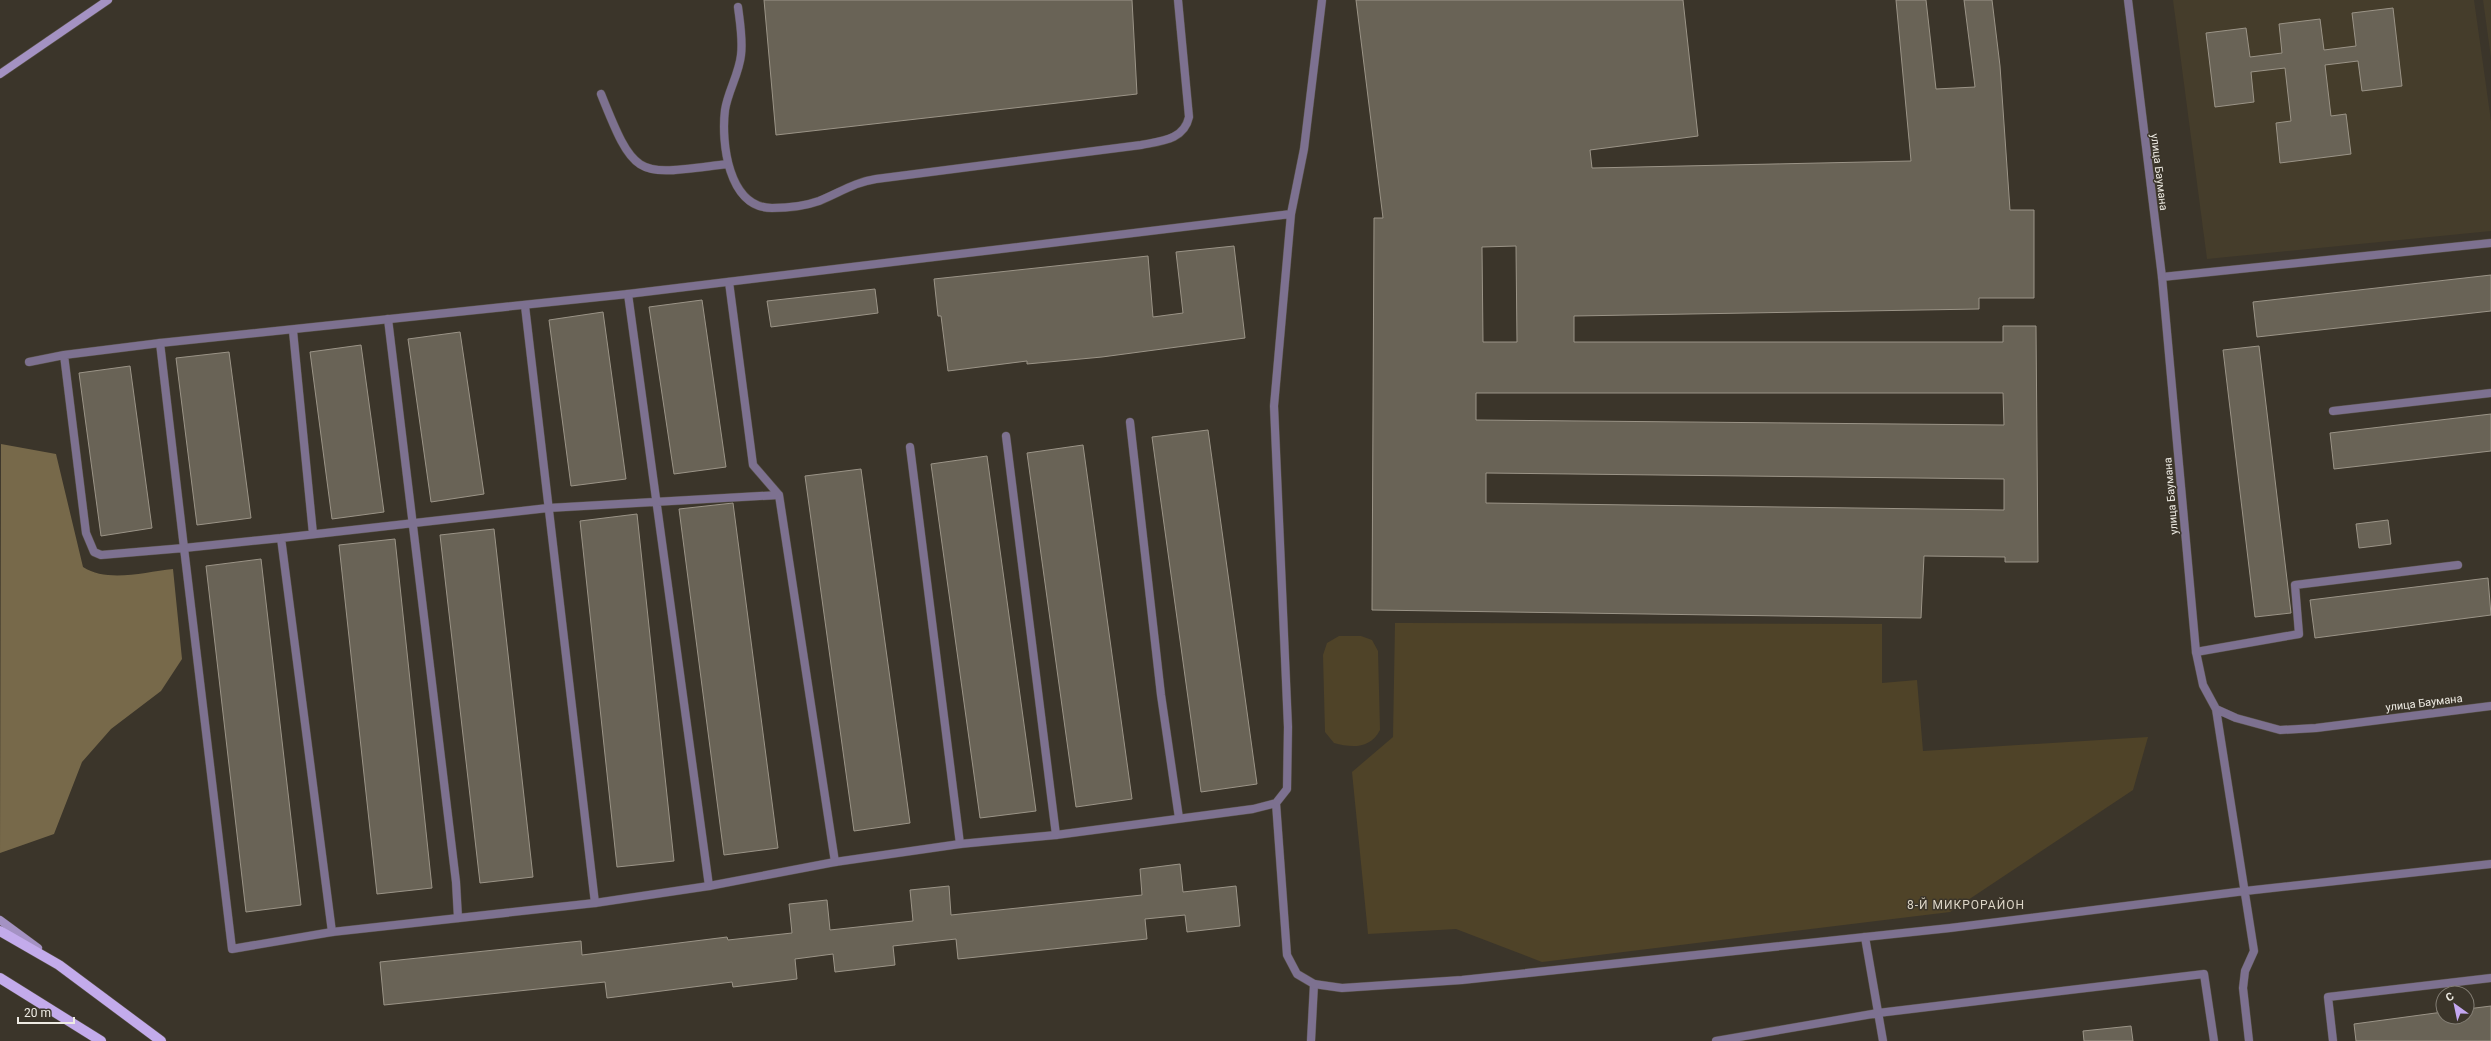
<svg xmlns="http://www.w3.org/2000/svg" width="2491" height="1041" font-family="Roboto,sans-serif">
<rect width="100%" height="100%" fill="#3b352a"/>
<path fill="#453d2b" d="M2173,0H2474L2491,121V231L2207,259Z
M2483,0H2491V58Z"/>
<path fill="#4f4328" d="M1395,623L1882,624V683L1917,680L1923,751L2148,737L2133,790L1950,912L1542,962L1456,929L1368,934L1352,772L1393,737Z
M1339,636H1361L1372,640L1378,651L1380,730C1370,749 1352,748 1334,743L1325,732L1323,655L1327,643Z"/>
<path fill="#77694a" d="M1,444L56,454L83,567C108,583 144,572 173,569L182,659L161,691L111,729L82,762L54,834L0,853Z"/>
<path fill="#696356" stroke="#9b9487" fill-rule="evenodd" d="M764,0H1132L1137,94L776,135Z
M1356,0H1683L1698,136L1590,150L1592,168L1911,161L1896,0H1926L1936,89L1975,87L1964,0H1992L2000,66L2010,210H2034V298H1979V309L1574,316V342H2003V326H2036L2038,562H2005V557L1924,556L1921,618L1372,610L1374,218H1383ZM1516,246L1517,342H1483L1482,247ZM1476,393H2003L2004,425L1476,420ZM1486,473L2004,479V510L1486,503Z
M2393,8L2402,86L2362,91L2358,61L2325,65L2331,116L2346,114L2351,154L2280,163L2276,123L2291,121L2285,68L2251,72L2254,102L2215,107L2206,33L2246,28L2250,57L2282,53L2279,24L2320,19L2324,50L2356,46L2352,13Z
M1234,246L1245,338L1102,357L1027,364V361L948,371L941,316H938L934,279L1148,256L1153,317L1183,313L1176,252Z
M2491,275V311L2257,337L2253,302Z
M875,289L878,313L771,327L767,301Z
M702,300L726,467L674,474L649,307Z
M603,312L626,479L571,486L549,320Z
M460,332L484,494L431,502L408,339Z
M361,345L384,512L332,519L310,352Z
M2259,346L2291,613L2255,617L2223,350Z
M229,352L251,518L197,525L176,358Z
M130,366L152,528L101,536L79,373Z
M2491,414V451L2334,469L2330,433Z
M1208,430L1257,784L1201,792L1152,437Z
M1083,445L1132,799L1076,807L1027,453Z
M987,456L1036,811L980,818L931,464Z
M861,469L910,823L854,831L805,476Z
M733,503L778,848L724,855L679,509Z
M637,514L674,861L617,867L580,521Z
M2388,520L2391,544L2359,548L2356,524Z
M494,529L533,877L480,883L440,535Z
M395,539L432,888L377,894L339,545Z
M261,559L301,905L246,912L206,566Z
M2488,578L2491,615L2315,638L2310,600Z
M1180,864L1183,892L1236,886L1240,926L1187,932L1185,915L1145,919L1147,939L958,959L956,939L893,946L895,965L835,972L833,954L795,959L797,979L733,987L732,982L607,998L605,982L384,1005L380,962L581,941L582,955L727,937L728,940L792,933L789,904L827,900L830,930L913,921L910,890L949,886L951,915L1142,895L1140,869Z
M2491,1006V1041H2356L2354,1024L2443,1012V1017H2467V1009Z
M2131,1026L2133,1041H2084L2083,1031Z"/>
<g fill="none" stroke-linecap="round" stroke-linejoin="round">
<g stroke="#585248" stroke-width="9">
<path id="service" d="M738,7C740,23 743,39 741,55C739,74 728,91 725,110C721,142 728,208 772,208C787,208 805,206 819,201C839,193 855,182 876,179L1141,145C1161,141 1184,140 1189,117L1178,0
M601,94C636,182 637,175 727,164
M2162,277L2491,243
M729,282L753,465L779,495L835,862
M628,294L709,886
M525,306L595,903
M388,319L456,882L458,918
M293,331L313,534
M160,343L184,548L281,538
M2333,411L2491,393
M1130,422L1161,695L1179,818
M1006,436L1056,835
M910,447L960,844
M2196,652L2299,634L2295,585L2458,565
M332,932L281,538L548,508L779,495
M1865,937L1883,1041
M1311,1041L1314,984
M1716,1041L1878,1013L2204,974L2214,1041
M2333,1041L2328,997L2491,978"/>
</g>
<g stroke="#585248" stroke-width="9">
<path id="minor" d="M2128,0L2162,277L2196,652L2203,685L2216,709L2236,718L2280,730L2316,728L2491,706
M64,355L86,533L94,552L101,555L184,548L232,949L332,932L595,903L709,886L835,862L960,844L1056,835L1253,809L1276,803L1287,789L1288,727L1274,406L1291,214L1304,149L1322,0
M29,362L64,355L160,343L628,294L1291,214
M2216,709L2254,951L2245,971L2243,988L2249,1041
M1276,803L1287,955L1297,974L1314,984L1342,988L1462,980L1950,928L2245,891L2491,864"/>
</g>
<g stroke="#585248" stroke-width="9">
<path id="secondary" d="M0,74L108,0
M0,920L38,948"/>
</g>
<g stroke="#585248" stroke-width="11">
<path id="primary" d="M0,931L59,965L161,1041
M0,978L101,1041"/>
</g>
<use href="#service" stroke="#7d7190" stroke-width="8"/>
<use href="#minor" stroke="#7d7190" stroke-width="8"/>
<use href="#secondary" stroke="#a492c3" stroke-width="8"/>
<use href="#primary" stroke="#c3abeb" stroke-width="10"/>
</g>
<g text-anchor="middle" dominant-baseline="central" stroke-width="3" stroke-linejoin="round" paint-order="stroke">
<g font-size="11" fill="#eeebe3" stroke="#3b352a">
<text transform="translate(2159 172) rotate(83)">улица Баумана</text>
<text transform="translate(2171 496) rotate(-95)">улица Баумана</text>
<text transform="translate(2424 703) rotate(-7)">улица Баумана</text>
</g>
<g font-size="12" letter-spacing="1" fill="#ddd6c7" stroke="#3b352a">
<text x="1966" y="905">8-Й МИКРОРАЙОН</text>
</g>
</g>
<g transform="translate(2455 1005) rotate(327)"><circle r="19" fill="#3b352a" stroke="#837e74"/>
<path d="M0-3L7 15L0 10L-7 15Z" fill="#c4a7f1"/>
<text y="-6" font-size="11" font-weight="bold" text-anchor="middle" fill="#eeebe3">С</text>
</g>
<path d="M18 1017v6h56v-6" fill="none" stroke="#eeebe3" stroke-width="2"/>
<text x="24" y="1017" font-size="12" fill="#eeebe3" stroke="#3b352a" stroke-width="3" paint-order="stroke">20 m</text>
</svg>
